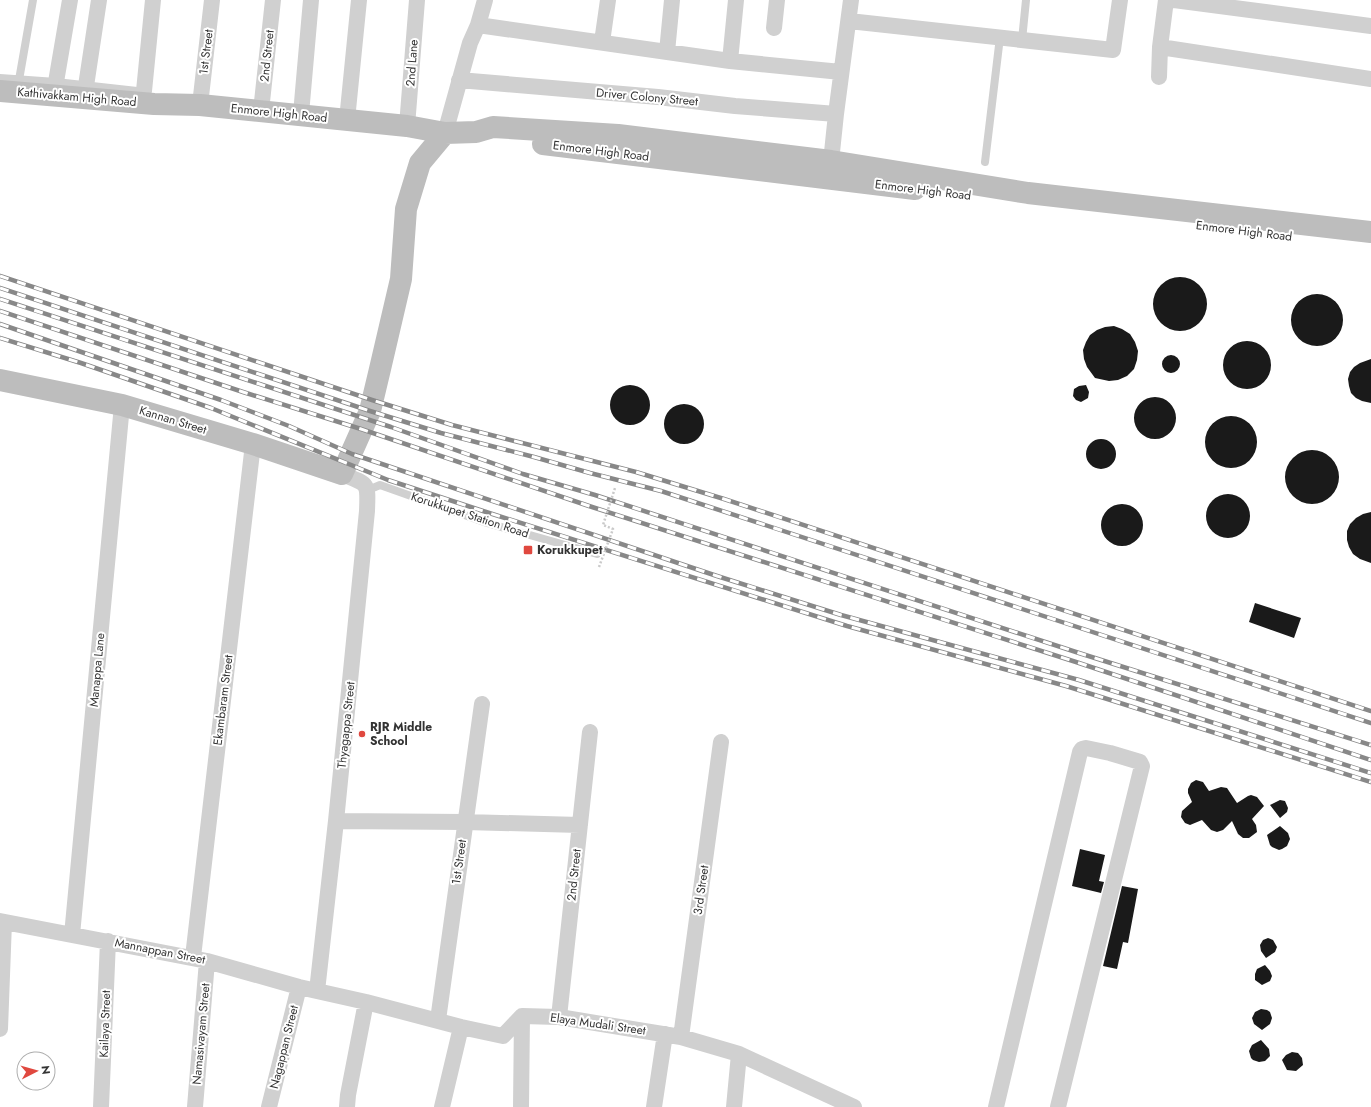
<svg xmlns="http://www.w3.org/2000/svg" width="1371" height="1107" font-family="Jost,sans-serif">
<rect width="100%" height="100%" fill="#fff"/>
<path fill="#1a1a1a" d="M1153 304a27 27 0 1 1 54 0a27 27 0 1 1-54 0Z
M1291 320a26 26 0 1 1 52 0a26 26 0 1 1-52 0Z
M1114,326L1122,329L1130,334L1135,342L1138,351L1137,360L1134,369L1127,376L1118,380L1109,381L1095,378L1087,367L1084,359L1083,350L1086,342L1090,335L1097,330L1105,327Z
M1223 365a24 24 0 1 1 48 0a24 24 0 1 1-48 0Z
M1162 364a9 9 0 1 1 18 0a9 9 0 1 1-18 0Z
M1371,359V403L1362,401L1356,398L1351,393L1349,386L1348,379L1350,372L1354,367L1360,363Z
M1086,385L1089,392L1088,398L1081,402L1076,400L1073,396L1074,389L1079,386Z
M610 405a20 20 0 1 1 40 0a20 20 0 1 1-40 0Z
M1134 418a21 21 0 1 1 42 0a21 21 0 1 1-42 0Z
M664 424a20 20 0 1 1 40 0a20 20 0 1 1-40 0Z
M1205 442a26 26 0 1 1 52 0a26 26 0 1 1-52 0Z
M1086 454a15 15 0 1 1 30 0a15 15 0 1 1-30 0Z
M1285 477a27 27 0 1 1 54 0a27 27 0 1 1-54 0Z
M1206 516a22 22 0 1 1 44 0a22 22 0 1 1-44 0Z
M1101 525a21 21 0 1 1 42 0a21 21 0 1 1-42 0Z
M1371,512V563L1360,559L1353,554L1349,547L1347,540V531L1350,524L1356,518L1363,514Z
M1255,603L1301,618L1294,638L1249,622Z
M1196,780L1203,782L1209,791L1221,787L1227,788L1237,803L1248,796L1251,795L1257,797L1264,806L1252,819L1256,825L1257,832L1249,838H1243L1238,834L1232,821L1223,830L1217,832L1211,830L1202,820L1190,825L1185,823L1181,817L1182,811L1192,802L1188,793V789L1191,783Z
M1280,800L1285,801L1288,808L1287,812L1280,818L1270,805Z
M1280,826L1288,833L1290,839L1287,846L1282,849L1279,850L1272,847L1270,845L1267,835Z
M1080,849L1105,855L1099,881L1104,882L1101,893L1072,886Z
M1122,886L1138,889L1128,943L1123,942L1117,969L1103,966Z
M1268,938L1273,940L1277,947L1275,952L1266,958L1261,951L1260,945L1263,940Z
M1265,965L1270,971L1272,976L1270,981L1262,985L1255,980V974L1257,969Z
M1261,1009L1267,1010L1270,1012L1272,1018L1270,1024L1262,1030L1254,1024L1252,1018L1255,1012Z
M1261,1040L1269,1049L1270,1056L1265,1061L1259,1062L1253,1060L1251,1058L1249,1051L1252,1045Z
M1292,1052L1298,1053L1302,1058L1303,1065L1296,1071L1287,1070L1282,1060L1286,1055Z"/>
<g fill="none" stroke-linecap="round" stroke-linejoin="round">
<path stroke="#d0d0d0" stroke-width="8" d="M1022,40L1026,0
M0,78L56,82L146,92
M19,80L33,0
M985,162L1000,37
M368,490L380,485L487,523L597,554"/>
<path stroke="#d0d0d0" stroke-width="16" d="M1174,0L1371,26
M849,21L1113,50L1120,0
M478,25L730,61L841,72
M774,28L777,0
M602,42L608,0
M1160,47L1371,79
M667,52L672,0
M730,61L736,0
M1159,77L1160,47L1166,0
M459,80L658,97L735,106L836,114
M56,82L70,0
M86,86L99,0
M144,91L153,0
M200,105L212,0
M261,111L273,0
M301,114L311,0
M347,120L359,0
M407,126L417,0
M445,133L470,43L478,25L485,0
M830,171L836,114L851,0
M336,821L465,822L580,825
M0,921L207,961L299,987L366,1002L461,1027L503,1036L522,1016L559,1017L681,1037L739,1054L854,1107
M72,935L122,405
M193,957L253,444
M317,991L336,821L367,511C368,482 369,485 342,474
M559,1017L590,732
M438,1020L482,704
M0,1029L4,922
M681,1037L721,742
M101,1107L108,941
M195,1107L207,961
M269,1107L299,987
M347,1107L348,1095L366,1002
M442,1107L461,1027
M521,1107L522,1016
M654,1107L665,1034
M734,1107L739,1054
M996,1107L1080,752L1082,749L1086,748L1110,753L1140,762L1142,766L1058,1107"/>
<path stroke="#bdbdbd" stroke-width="22" d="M0,91L154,104L200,105L407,126L445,133L476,132L493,127L618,135L831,161L1028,193L1371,232
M543,144L915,189
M0,380L122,405L253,444L342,474L370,411L380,369L401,279L406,209L420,163L445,133"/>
<g stroke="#888" stroke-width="4.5">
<path id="rail" d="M0,276L372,400L452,425L636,472L724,499L1371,711
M0,288L370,411L441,433L534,457L590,473L661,491L1371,723
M0,299L391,427L523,474L595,495L1079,653L1371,745
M0,311L243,392L361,429L589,506L1076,662L1371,760
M0,324L221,400L289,426L352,454L717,576L841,615L1079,680L1371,773
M0,338L81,363L211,408L388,480L483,511L847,626L1066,686L1371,782"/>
</g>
<use href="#rail" stroke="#fff" stroke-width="3" stroke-dasharray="9" stroke-linecap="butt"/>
<path stroke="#cacaca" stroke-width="2.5" stroke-dasharray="2 2" stroke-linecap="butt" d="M599,567L613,529L603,525L615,488"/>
</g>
<g fill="#e0483f" stroke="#fff" stroke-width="1.5">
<rect x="523" y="545" width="10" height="10" rx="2"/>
<circle cx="362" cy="734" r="4"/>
</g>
<g text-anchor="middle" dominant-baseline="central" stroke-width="4" stroke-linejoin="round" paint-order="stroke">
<g font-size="12" fill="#333" stroke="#fff">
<text transform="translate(206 52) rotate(-83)">1st Street</text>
<text transform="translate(267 56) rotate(-84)">2nd Street</text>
<text transform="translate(412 63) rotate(-86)">2nd Lane</text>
<text transform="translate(77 97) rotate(5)">Kathivakkam High Road</text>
<text transform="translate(647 97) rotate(5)">Driver Colony Street</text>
<text transform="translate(279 113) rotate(6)">Enmore High Road</text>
<text transform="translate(601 151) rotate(7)">Enmore High Road</text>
<text transform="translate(923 190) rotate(7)">Enmore High Road</text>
<text transform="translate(1244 231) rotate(7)">Enmore High Road</text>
<text transform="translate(173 420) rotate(17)">Kannan Street</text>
<text transform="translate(470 515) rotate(18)">Korukkupet Station Road</text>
<text transform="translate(97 670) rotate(-85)">Manappa Lane</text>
<text transform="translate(223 700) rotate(-83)">Ekambaram Street</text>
<text transform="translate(346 725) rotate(-84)">Thyagappa Street</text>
<text transform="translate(459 862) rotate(-82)">1st Street</text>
<text transform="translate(574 875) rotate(-84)">2nd Street</text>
<text transform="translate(701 890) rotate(-82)">3rd Street</text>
<text transform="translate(160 951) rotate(11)">Mannappan Street</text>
<text transform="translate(105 1024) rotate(-88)">Kailaya Street</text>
<text transform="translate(598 1024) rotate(8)">Elaya Mudali Street</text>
<text transform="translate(201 1034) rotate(-85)">Namasivayam Street</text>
<text transform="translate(284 1047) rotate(-76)">Nagappan Street</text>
</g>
<g font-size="12" font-weight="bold" fill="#333" stroke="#fff" text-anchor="start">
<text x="537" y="550">Korukkupet</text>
<text x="370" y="727">RJR Middle<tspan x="370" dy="14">School</tspan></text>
</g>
</g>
<g transform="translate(36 1071) rotate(84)"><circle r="19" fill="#ffffff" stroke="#adadad"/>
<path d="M0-3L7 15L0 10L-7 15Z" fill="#e0483f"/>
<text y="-6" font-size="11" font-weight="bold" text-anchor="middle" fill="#333333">N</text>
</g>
</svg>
